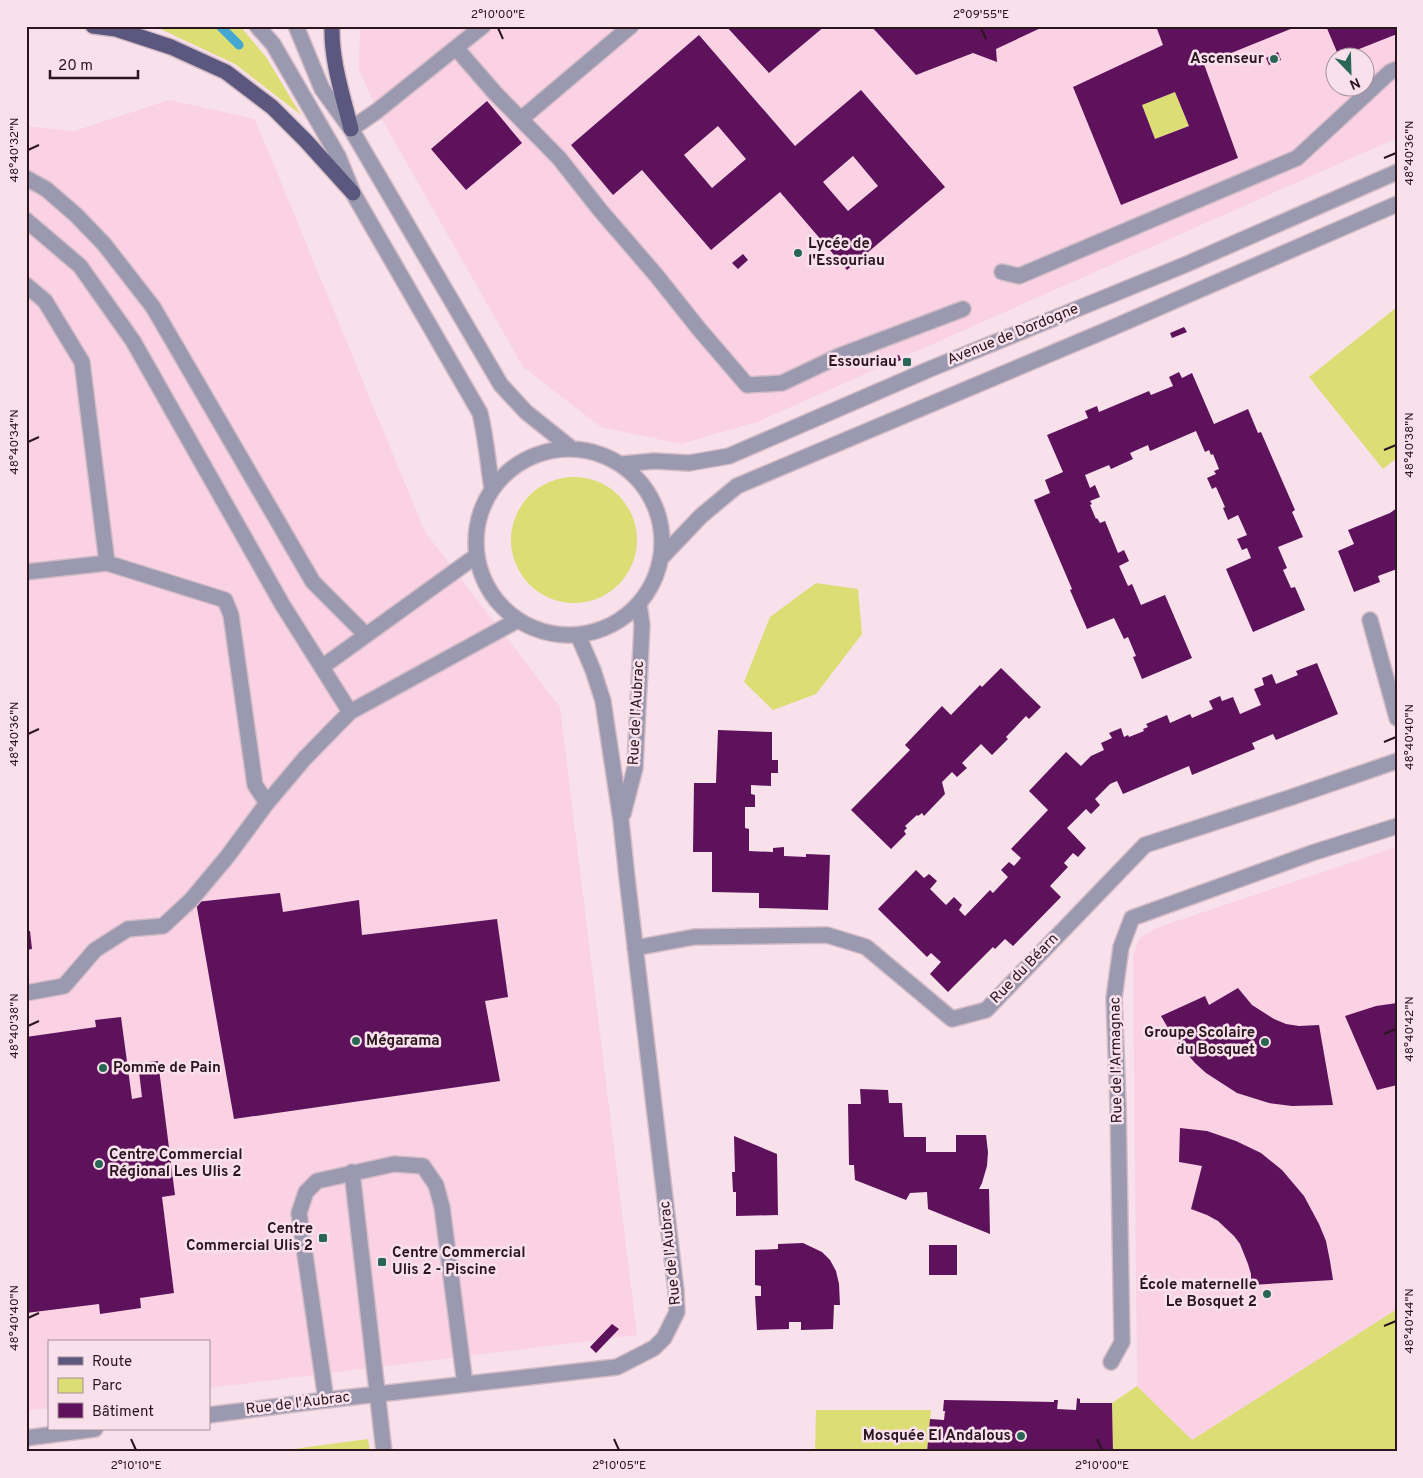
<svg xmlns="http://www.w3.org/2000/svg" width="1423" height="1478" font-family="Overpass,sans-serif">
<rect width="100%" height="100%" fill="#f8e1eb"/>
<path fill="#fad2e4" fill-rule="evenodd" d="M360,26H1397V138L757,422L681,444L601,427L523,367L377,111L359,69ZM1336,58H1366V88H1336Z
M169,100L255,119L425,532L560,707L637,1335L209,1388V1342H49V1408L26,1411V126L74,131Z
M1397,847V1309L1192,1440L1137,1386L1133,956L1139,939L1156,928Z"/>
<path fill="#dcdd74" d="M154,26H240L266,57L301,115L235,64Z
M1175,92L1189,126L1155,139L1142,105Z
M1397,307V458L1383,469L1309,377Z
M511 540a63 63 0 1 1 126 0a63 63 0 1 1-126 0Z
M816,583L858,589L862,634L816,694L773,710L744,682L770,617Z
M1397,1309V1452H1113L1112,1403L1137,1386L1192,1440Z
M816,1410H931L927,1452H815Z
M368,1439L370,1452H271Z"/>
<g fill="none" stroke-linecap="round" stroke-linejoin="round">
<path stroke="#44a7d1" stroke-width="9" d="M220,26L239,45"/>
</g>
<path fill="#5d125b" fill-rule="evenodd" d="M726,26H825L769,73Z
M871,26H1045L996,49L997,62L973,53L916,75Z
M1156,26H1292L1293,28L1204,64L1238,158L1121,205L1073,87L1163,45ZM1175,92L1189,126L1155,139L1142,105Z
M1326,26H1397V34L1339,57Z
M699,35L795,146L861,90L945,187L847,270L780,192L711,250L642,170L613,195L571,145ZM718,126L746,159L712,188L684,155ZM853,156L878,186L848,211L823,182Z
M1278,52L1281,60L1269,65L1266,58Z
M487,101L522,143L466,190L431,149Z
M743,254L748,260L738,269L732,263Z
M1184,327L1187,332L1172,338L1170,333Z
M899,355L901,360L886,367L884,361Z
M1179,372L1182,378L1192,373L1214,424L1248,409L1258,433L1261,432L1295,510L1292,512L1303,537L1278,547L1287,568L1283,570L1291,588L1295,587L1305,610L1253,632L1226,569L1251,558L1247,548L1242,550L1237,539L1247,535L1238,515L1228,520L1223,508L1225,507L1216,487L1212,489L1207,478L1216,474L1214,471L1219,469L1213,454L1211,455L1209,450L1205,452L1196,431L1150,451L1148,445L1130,453L1133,459L1111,469L1109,465L1085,475L1090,488L1095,485L1100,497L1090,501L1092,504L1090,505L1096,519L1097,518L1100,523L1105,521L1118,553L1124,550L1129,561L1119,566L1128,586L1132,584L1141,605L1165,595L1192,658L1142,679L1133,657L1136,656L1128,637L1124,639L1114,618L1087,629L1070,590L1072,589L1034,500L1050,493L1045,480L1063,472L1047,435L1088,418L1085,411L1097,406L1099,412L1149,391L1151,395L1173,386L1169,377Z
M1397,508V569L1378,576L1380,582L1354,592L1338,551L1354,544L1348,530L1390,513Z
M1317,663L1338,714L1276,740L1273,734L1252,743L1255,749L1192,775L1189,766L1123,794L1117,781L1110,784L1095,799L1100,805L1091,814L1086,809L1067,828L1086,848L1078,857L1073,853L1064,863L1068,867L1050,886L1061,897L1013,946L1005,939L995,949L993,947L948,992L930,974L941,962L931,953L927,957L878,909L916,870L924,878L929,874L937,881L930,889L946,905L954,897L962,905L959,910L965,916L990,890L993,893L1008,877L1001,870L1009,862L1014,866L1021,858L1011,849L1048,810L1029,791L1066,752L1081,766L1091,756L1104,750L1101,743L1112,738L1109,733L1121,728L1124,737L1128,735L1129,737L1144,731L1143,729L1148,727L1146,724L1167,715L1170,723L1190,714L1192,718L1213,709L1209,701L1220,696L1222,701L1233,697L1240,714L1261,705L1254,689L1264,685L1262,678L1272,674L1276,684L1298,675L1296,671Z
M1001,668L1041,707L1029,719L1026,716L1006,737L1008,739L992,755L981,744L962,763L967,768L957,777L952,772L942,782L945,794L924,816L922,813L918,816L917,815L905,826L907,828L904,831L906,834L891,849L851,810L910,750L905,745L942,706L951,715L980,685L982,687Z
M718,730L772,732V760H778V773H771V786L751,785V794L755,795V807H745V828L749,829V851L773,852V848L784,847V856L806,857V854L830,855L828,910L759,908V893L712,892V852H693L694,783H716Z
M280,893L283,912L359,900L362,935L497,919L508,997L485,1001L500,1081L234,1119L196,902Z
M26,931H30L32,949L26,950Z
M1238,988L1252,1005L1274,1019L1286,1024L1299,1026L1319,1025L1333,1105L1292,1106L1269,1103L1237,1093L1206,1073L1195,1063L1183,1049L1171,1033L1161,1016L1205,996L1209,1005Z
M1397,1003V1085L1377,1090L1345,1016L1376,1006Z
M121,1017L132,1099L142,1097L138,1063L158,1061L175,1195L162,1197L174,1293L140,1298L141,1308L100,1314L99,1304L26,1313V1037L96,1027L95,1020Z
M860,1089L888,1090L889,1103H902L904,1137H926V1152H956V1135H986L988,1152L987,1166L982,1183L979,1189H989L990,1234L928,1209L927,1192L910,1193L906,1200L855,1180L854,1165H849L848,1104H861Z
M1180,1128L1207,1131L1236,1141L1261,1153L1282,1170L1304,1196L1319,1224L1326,1241L1330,1261L1333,1280L1251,1285V1274L1248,1264L1240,1244L1234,1236L1218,1221L1207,1215L1191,1209L1202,1166L1179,1162Z
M734,1136L777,1154L778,1215L736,1216V1192H733L732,1172H735Z
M803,1243L822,1252L830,1260L836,1271L839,1284L840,1305H834L833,1329L801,1330V1322H789V1329L757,1330L755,1296H761V1286L755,1285V1250L778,1249V1244Z
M929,1245H957V1275H929Z
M612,1324L619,1329L596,1353L590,1347Z
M1077,1398L1080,1399V1403H1112L1113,1452H927L930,1419L944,1420L945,1411H943L944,1400L1054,1402V1400H1058L1057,1409L1076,1410Z"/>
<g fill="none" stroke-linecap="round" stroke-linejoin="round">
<g stroke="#d3bcc6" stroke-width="18">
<path id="lane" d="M456,48L495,93L559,158L600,210L656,275L699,329L747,385L782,383L839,356L963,309
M521,119L631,26
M351,129L377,111L483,26
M26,178L46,189L76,215L104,244L153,307L313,582L366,635
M26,220L80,266L133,341L282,604L350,712
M1002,272L1019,276L1297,158L1390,72L1397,69
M26,285L45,301L82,362L107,563
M26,572L107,563L225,600L231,615L255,785L267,803
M322,667L476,556
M26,993L64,986L95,950L128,929L163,926L191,900L227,857L267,803L305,758L350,712L518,620
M352,1172L384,1452
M326,1400L299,1213L306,1192L317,1181L394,1164L423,1166L436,1185L442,1207L465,1384"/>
</g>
<g stroke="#d3bcc6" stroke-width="18">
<path id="street" d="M257,26L273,44L338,156L353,193L480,413C486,438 488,463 492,489
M296,26L322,89L351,129L501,385L526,412L571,448
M476 542a93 93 0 1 1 186 0a93 93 0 1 1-186 0Z
M622,464L654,461L689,463L729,456L930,369L1187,264L1397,172
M661,558L701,516L737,486L1114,327L1397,204
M1370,620L1397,718
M623,814L635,768L642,625L639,604
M635,948L694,937L827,935L866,947L952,1019L986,1010L1145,845L1292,797L1397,761
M1111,1362L1122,1342L1118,1105L1114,998L1121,947L1132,918L1312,853L1397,826
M209,1415L326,1400L617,1367L654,1348L664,1338L677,1312L676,1291L627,878L621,821L603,701L593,670L578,635
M26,1438L95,1429"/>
</g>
<g stroke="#d3bcc6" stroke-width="18">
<path id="primary" d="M93,26L116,29L171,47L226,72L272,107L306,141L353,193
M332,26C331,61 343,96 351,129"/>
</g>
<use href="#lane" stroke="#9b99af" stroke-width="15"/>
<use href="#street" stroke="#9b99af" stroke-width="15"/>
<use href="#primary" stroke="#5c577e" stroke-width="15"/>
</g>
<path fill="none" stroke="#2b1620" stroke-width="2" d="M498,28L503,39M981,28L986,39M28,150L39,145M1384,158L1396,153M28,442L39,437M1384,450L1396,445M28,734L39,729M1384,742L1396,737M28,1026L39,1021M1384,1034L1396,1029M28,1318L39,1313M1384,1326L1396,1321M131,1439L136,1450M614,1439L619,1450M1097,1439L1102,1450"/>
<g fill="#296754" stroke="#f8e1eb" stroke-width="2">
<circle cx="1274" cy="59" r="5"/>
<circle cx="798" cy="253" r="5"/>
<rect x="902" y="357" width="10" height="10" rx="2.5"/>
<circle cx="356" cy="1041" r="5"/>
<circle cx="1265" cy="1042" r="5"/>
<circle cx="103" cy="1068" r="5"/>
<circle cx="99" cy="1164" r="5"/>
<rect x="318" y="1233" width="10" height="10" rx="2.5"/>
<rect x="377" y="1257" width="10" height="10" rx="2.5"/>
<circle cx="1267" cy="1294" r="5"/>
<circle cx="1021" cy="1436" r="5"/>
</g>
<g text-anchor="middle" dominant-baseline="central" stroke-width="5" stroke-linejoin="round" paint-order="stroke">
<g font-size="15" font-weight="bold" fill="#2b1620" stroke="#f8e1eb" text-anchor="end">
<text x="1264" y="59">Ascenseur</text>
<text x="808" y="244" text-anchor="start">Lycée de<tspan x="808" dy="17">l'Essouriau</tspan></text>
<text x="897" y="362">Essouriau</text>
<text x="1255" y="1033">Groupe Scolaire<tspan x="1255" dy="17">du Bosquet</tspan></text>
<text x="366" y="1041" text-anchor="start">Mégarama</text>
<text x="113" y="1068" text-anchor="start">Pomme de Pain</text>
<text x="109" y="1155" text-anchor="start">Centre Commercial<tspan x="109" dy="17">Régional Les Ulis 2</tspan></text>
<text x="313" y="1229">Centre<tspan x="313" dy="17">Commercial Ulis 2</tspan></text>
<text x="392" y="1253" text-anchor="start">Centre Commercial<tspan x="392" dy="17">Ulis 2 - Piscine</tspan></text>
<text x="1257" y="1285">École maternelle<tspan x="1257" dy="17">Le Bosquet 2</tspan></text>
<text x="1011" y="1436">Mosquée El Andalous</text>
</g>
<g font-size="15" fill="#2b1620" stroke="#f8e1eb">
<text transform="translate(1013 335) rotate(-22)">Avenue de Dordogne</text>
<text transform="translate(637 713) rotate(-87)">Rue de l'Aubrac</text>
<text transform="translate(1025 969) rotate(-46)">Rue du Béarn</text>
<text transform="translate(1117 1060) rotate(-91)">Rue de l'Armagnac</text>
<text transform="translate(671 1253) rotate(-96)">Rue de l'Aubrac</text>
<text transform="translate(298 1404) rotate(-7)">Rue de l'Aubrac</text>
</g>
</g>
<rect width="1423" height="1478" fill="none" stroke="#f8e1eb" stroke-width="55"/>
<rect x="48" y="1340" width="162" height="90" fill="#f8e1eb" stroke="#a6909a"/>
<rect x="58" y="1357" width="25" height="8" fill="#5c577e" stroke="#a6909a"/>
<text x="92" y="1366" font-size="15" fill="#2b1620">Route</text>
<rect x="58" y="1378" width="25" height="15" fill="#dcdd74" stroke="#a6909a"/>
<text x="92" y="1390" font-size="15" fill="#2b1620">Parc</text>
<rect x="58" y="1403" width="25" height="15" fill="#5d125b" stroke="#a6909a"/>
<text x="92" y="1416" font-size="15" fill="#2b1620">Bâtiment</text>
<g transform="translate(1350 72) rotate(157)"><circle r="24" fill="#f8e1eb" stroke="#a6909a"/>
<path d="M0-4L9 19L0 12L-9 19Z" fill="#296754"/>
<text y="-8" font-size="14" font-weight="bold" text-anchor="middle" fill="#2b1620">N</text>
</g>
<path d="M50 70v8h88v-8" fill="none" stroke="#2b1620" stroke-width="2.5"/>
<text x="58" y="70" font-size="15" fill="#2b1620" stroke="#f8e1eb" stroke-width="4" paint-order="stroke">20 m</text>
<rect x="28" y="28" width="1368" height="1422" fill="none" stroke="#2b1620" stroke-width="2"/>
<g font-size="12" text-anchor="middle" fill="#2b1620">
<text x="498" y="18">2°10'00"E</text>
<text x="981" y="18">2°09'55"E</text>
<text transform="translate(14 150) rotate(-90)" y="4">48°40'32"N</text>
<text transform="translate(1409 153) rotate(-90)" y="4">48°40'36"N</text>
<text transform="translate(14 442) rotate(-90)" y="4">48°40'34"N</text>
<text transform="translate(1409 445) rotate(-90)" y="4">48°40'38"N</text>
<text transform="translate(14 734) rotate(-90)" y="4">48°40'36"N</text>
<text transform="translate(1409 737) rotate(-90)" y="4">48°40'40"N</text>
<text transform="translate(14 1026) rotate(-90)" y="4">48°40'38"N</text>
<text transform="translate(1409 1029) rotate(-90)" y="4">48°40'42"N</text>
<text transform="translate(14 1318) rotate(-90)" y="4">48°40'40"N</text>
<text transform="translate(1409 1321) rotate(-90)" y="4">48°40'44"N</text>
<text x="136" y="1469">2°10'10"E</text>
<text x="619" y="1469">2°10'05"E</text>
<text x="1102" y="1469">2°10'00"E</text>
</g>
</svg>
